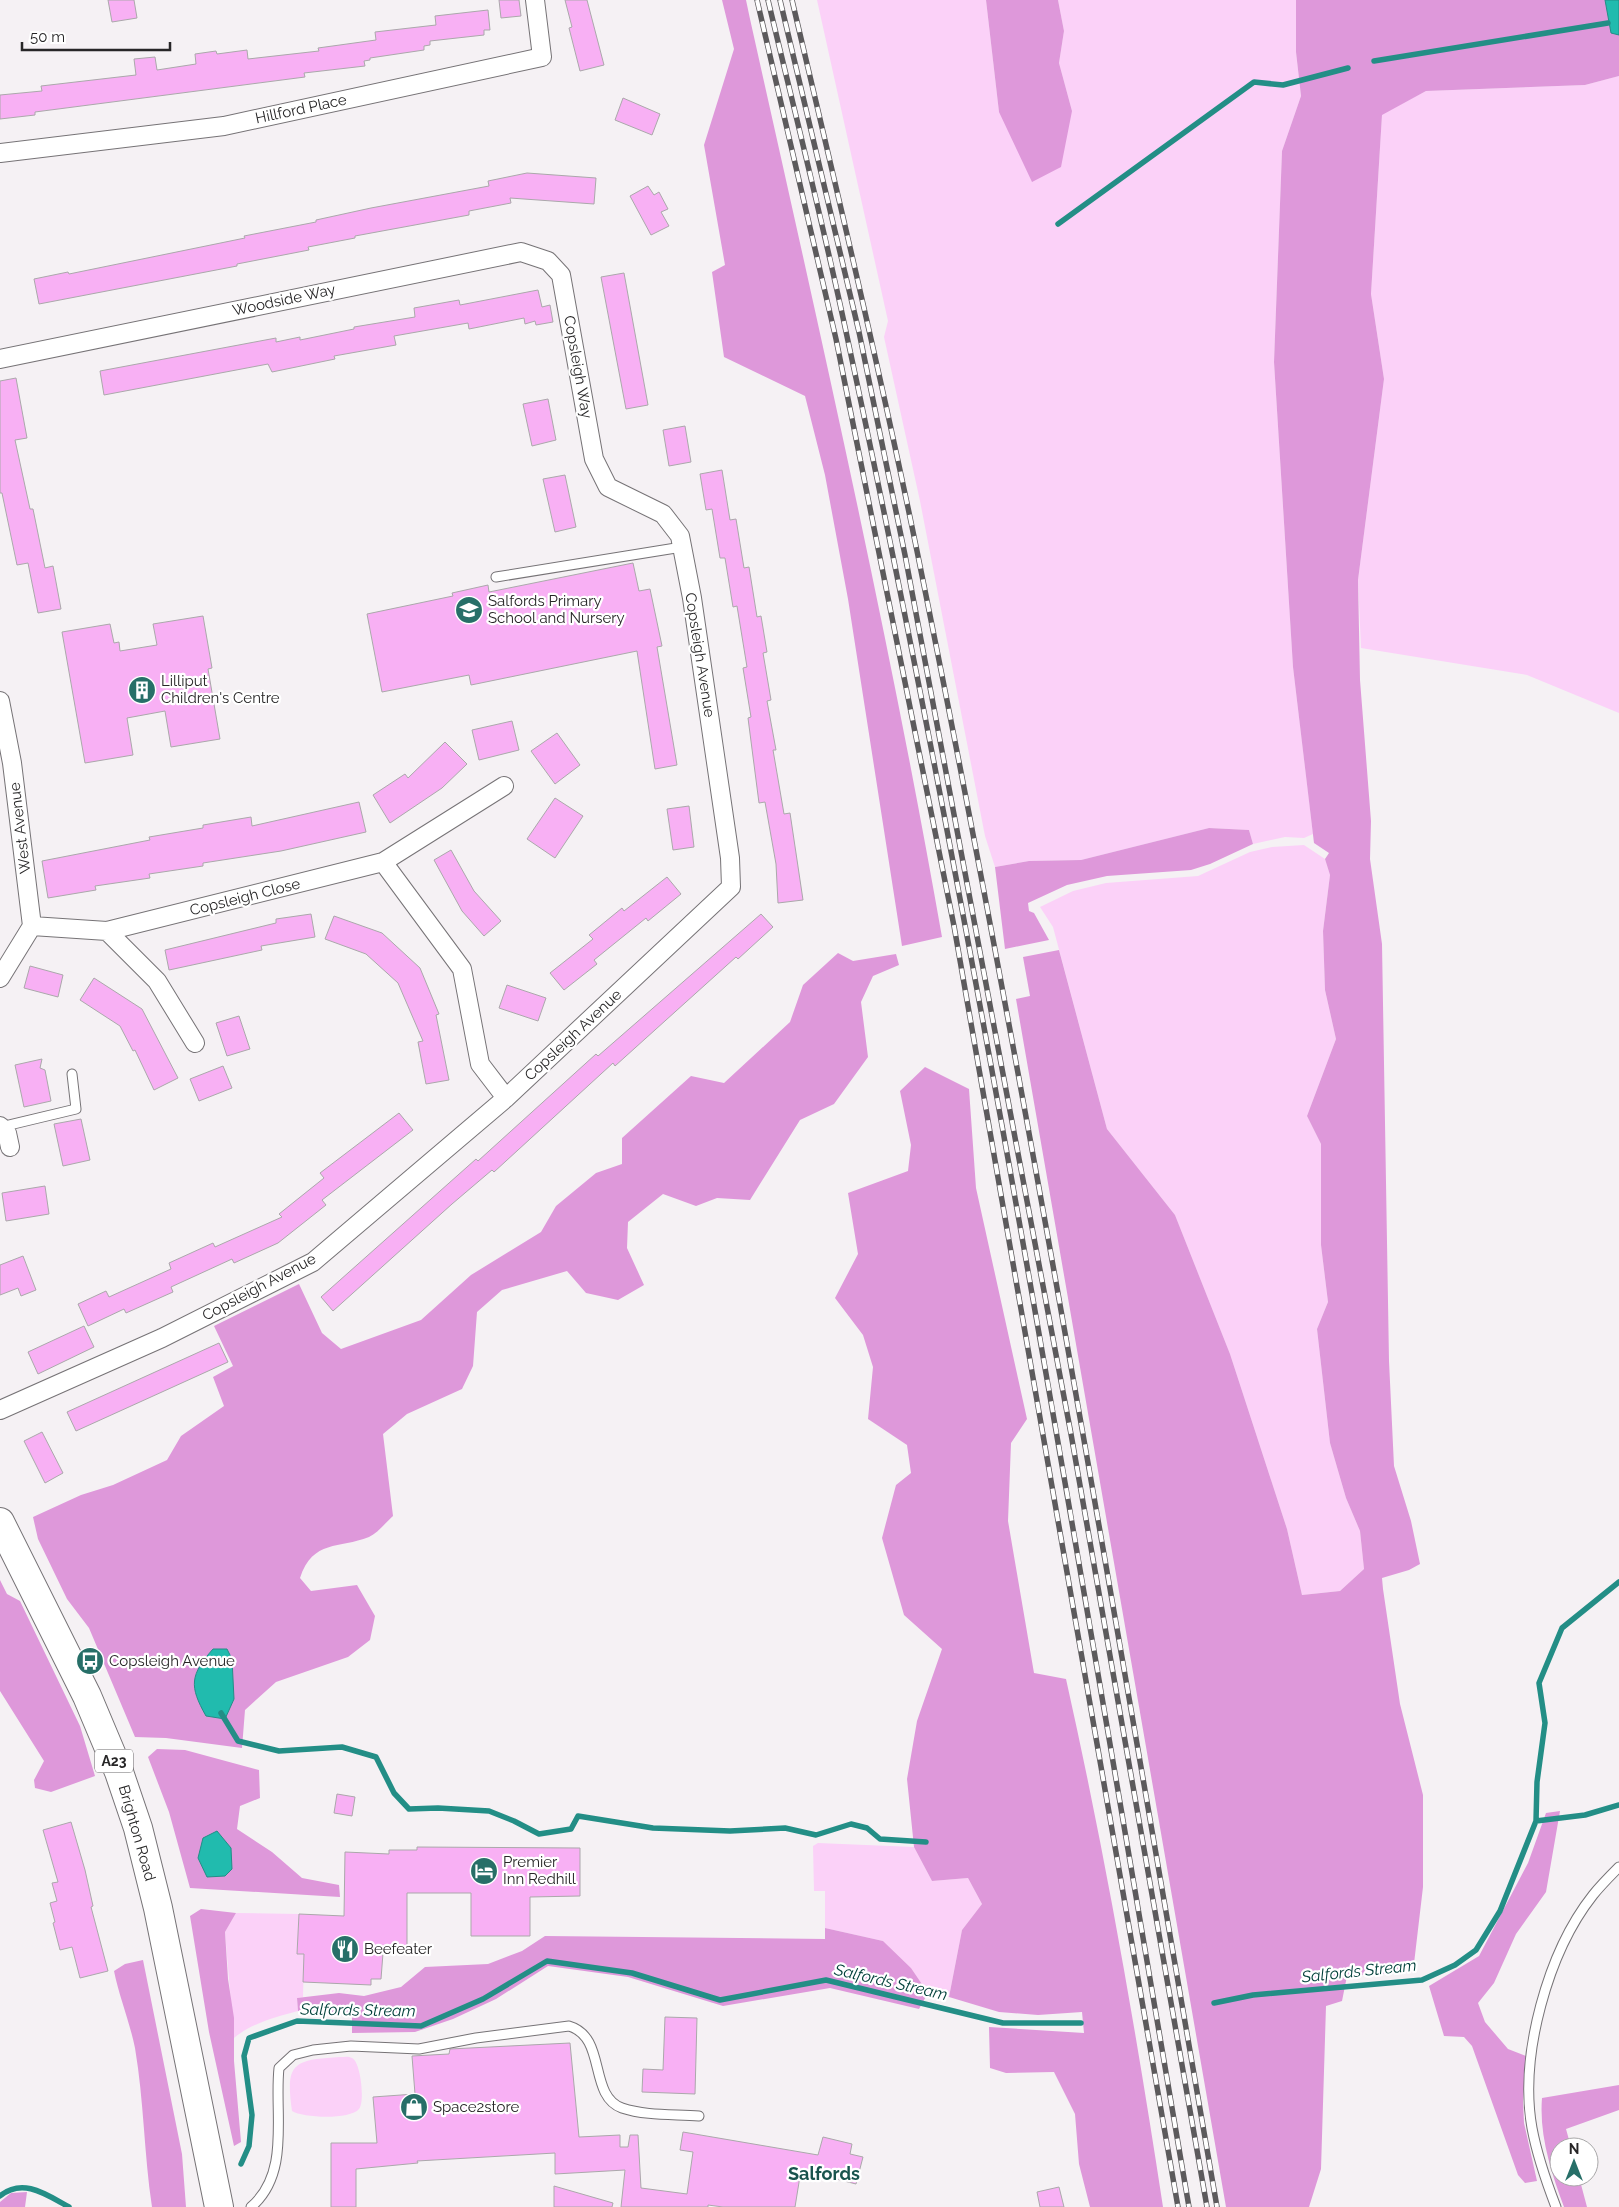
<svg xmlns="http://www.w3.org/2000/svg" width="1619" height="2207" font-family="Raleway,sans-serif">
<rect width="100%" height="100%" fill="#f5f1f4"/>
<path fill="#fbd1f8" d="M817,0H986L999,112L1072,111L1059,63L1064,31L1058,0H1296V52L1301,96L1282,151L1274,362L1293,667L1313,834L1304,838L1285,837L1253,844L1249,830L1209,828L1081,860L1029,861L995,867L985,836L920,501L884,337L888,321Z
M1619,76V713L1527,675L1361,648L1358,580L1384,379L1371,294L1382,114L1426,91L1585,85Z
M1304,845L1325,859L1330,875L1323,931L1325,990L1336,1039L1307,1116L1321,1144V1245L1328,1302L1317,1329L1330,1443L1346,1498L1360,1531L1364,1569L1340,1591L1302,1595L1287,1529L1230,1354L1175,1215L1107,1129L1053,927L1040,907L1073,891L1106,883L1198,876L1250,852L1272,847Z
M818,1843L914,1847L932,1881L968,1878L982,1904L962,1930L949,1997L928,1993L911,1968L883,1941L825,1928V1891H814L813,1846Z
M236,1913L299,1914L297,1953L304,1954L303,1997L297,1998L298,2011C276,2017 252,2023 234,2038L225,1932Z
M340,2057C344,2057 349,2056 352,2058C361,2062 365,2102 359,2109C350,2120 303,2118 292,2111C285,2062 294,2060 340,2057Z"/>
<path fill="#de98da" d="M722,0H746L750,19C818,324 888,629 942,937L902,946L848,599L825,475L805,396L724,357L712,272L725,265L704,145L734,49Z
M986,0H1058L1064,31L1059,63L1072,111L1061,167L1032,182L999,112Z
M1296,0H1619V76L1585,85L1426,91L1382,115L1371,294L1384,379L1358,580L1360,680L1371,821L1370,859L1382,944L1389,1361L1394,1466L1411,1521L1420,1564L1409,1570L1382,1578L1383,1589L1400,1704L1423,1795V1887L1413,1972L1347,1976L1342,2001L1326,2006L1321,2169L1309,2207H1226L1016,999L1030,996L1023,957L1059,950L1107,1129L1175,1215L1230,1354L1287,1529L1302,1595L1340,1591L1364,1569L1360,1531L1346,1498L1330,1443L1317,1329L1328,1302L1321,1245V1144L1307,1116L1336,1039L1325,990L1323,931L1330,875L1325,859L1329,853L1314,843L1293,667L1274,362L1282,151L1301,96L1296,52Z
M1209,828L1249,830L1253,844L1210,864L1191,870L1107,876L1067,885L1028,903L1029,911L1034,913L1049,940L1005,949L995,867L1029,861L1081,860Z
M838,953L853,961L896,954L899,965L873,976L861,1002L868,1057L834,1104L800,1120L750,1200L717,1198L696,1206L663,1194L628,1222L627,1248L644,1285L618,1300L586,1293L567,1271L502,1290L477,1312L473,1366L462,1389L407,1414L383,1434L393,1516C386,1522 378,1533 369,1537C339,1549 313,1539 300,1578L311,1591L357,1585L375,1616L370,1640L348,1657L276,1682L245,1710L242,1748L166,1738L135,1737L89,1628L67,1599L38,1539L33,1517L81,1495L113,1485L167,1460L181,1436L224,1406L213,1377L233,1366L214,1326L299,1284L322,1333L341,1349L421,1320L471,1275L541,1232L556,1206L596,1173L622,1164V1138L691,1076L724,1083L790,1022L803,985Z
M925,1067L969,1089L976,1188L1027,1419L1011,1443L1008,1521L1034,1673L1066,1679C1105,1853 1136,2030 1163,2207H1090L1079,2164L1075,2114L1054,2072L1006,2073L990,2068L989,2027L1084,2033L1082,2012L1038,2015L999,2012L949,1997L962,1930L982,1904L968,1878L932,1881L914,1847L907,1779L917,1721L942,1649L904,1615L882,1538L896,1485L911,1473L907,1445L868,1419L873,1367L863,1335L835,1298L858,1254L848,1193L908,1171L911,1145L900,1091Z
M0,1580L7,1594L20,1601L80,1726L95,1776L51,1792L35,1788L34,1780L44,1761L0,1691Z
M157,1749L185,1750L259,1770L260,1798L240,1806L237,1829L272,1852L302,1878L339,1885L340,1897L190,1888L169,1812L148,1757Z
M1560,1811L1546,1892L1516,1934L1494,1983L1478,2003L1485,2022L1508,2049L1526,2056L1523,2102L1524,2123L1537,2181L1525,2183L1518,2175L1472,2046L1464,2037L1444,2036L1429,1986L1479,1956L1528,1863L1546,1813Z
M201,1909L236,1913L225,1932L228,1979L234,2018V2061L241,2142L234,2146L209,2032L190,1916Z
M825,1928L883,1941L911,1968L928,1993L919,2009L830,1988L723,2006L628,1977L548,1966L496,1999L453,2019L415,2032L352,2033V2013L298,2011L297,1998L339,1993L364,1996L401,1987L425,1967L488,1964L522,1951L545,1936L825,1939Z
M143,1960L182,2154L186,2207H152C144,2154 144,2101 135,2048C130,2023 119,1996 114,1971L125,1964Z
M1619,2085V2110L1566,2129L1571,2147H1559V2177H1579L1587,2207H1564C1551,2172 1539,2135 1542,2098Z
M27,2192L25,2207H0V2202L11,2193Z"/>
<path fill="#21bbae" stroke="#238e86" d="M1605,0H1619V35L1611,33Z
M213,1649H227L232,1659L234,1699L225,1719L206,1716C189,1686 190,1675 213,1649Z
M217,1831L231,1848L232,1869L225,1876L207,1877L198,1858L203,1838Z"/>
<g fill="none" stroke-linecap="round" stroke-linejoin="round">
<path stroke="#238e86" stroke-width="5.5" d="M1374,61L1608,23
M1058,224L1254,82L1283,85L1348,68
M221,1713L238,1741L279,1751L342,1747L376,1757L394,1793L409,1809L438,1808L489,1811L514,1821L539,1834L571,1829L578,1816L653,1828L730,1831L785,1828L816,1835L851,1824L867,1828L880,1839L926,1842
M1536,1821L1585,1815L1619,1805
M1214,2003L1253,1995L1422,1980L1455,1965L1476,1950L1500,1911L1536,1821L1537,1782L1545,1723L1539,1683L1562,1628L1619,1582
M241,2164L249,2146L252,2115L244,2056L249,2038L297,2021L421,2026L483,1999L547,1961L632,1973L720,2000L826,1980L1003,2023H1081
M0,2196C23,2177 47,2195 69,2207"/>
</g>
<path fill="#f8b0f4" stroke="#aba8ab" d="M108,0H134L137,18L112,22Z
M499,0H519L521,16L501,18Z
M565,0H587L604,65L580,71L569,28L572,27Z
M488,10L490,30H484V35L430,41V45L424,46V50L370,58V60L364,61L365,66L304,73L305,77L35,112V115L0,119V95L42,91L41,86L136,75L134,59L155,57L157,70L196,64L195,54L216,51L217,54L247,50L248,59L319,51L318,48L376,40L375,32L436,25L435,16Z
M623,98L660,114L652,135L615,120Z
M527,173L596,178L594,204L510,198L511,203L469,211V215L355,236V238L308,247L309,250L237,264V266L39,304L34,279L68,272L69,274L245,238L244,236L316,222V220L371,208L489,186L488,181Z
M648,186L654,195L659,192L668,209L661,212L669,226L651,235L630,196Z
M624,273L648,405L626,409L601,277Z
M538,290L542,307L550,305L553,322L536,325L535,321L525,324L524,318L469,329L468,323L394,336L396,345L334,356L335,359L272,372L268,364L104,395L100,371L276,338V342L300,337V340L354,329V327L415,317L414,308L459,300L460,305Z
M16,378L27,438L15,440L30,509H33L45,568L53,566L61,609L38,613L28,563L17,565L2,493H0V381Z
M548,399L556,440L532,446L523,404Z
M685,426L691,462L669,466L663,430Z
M722,470L730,520L736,519L744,568L749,567L757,617L761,616L767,652L763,653L771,700L767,701L776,750H773L784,814L790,813L803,900L778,903L776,864L765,802L759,803L748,718L751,717L743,668L747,667L737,606L733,607L725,558H720L712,509L706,510L700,474Z
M565,475L576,527L555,532L543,479Z
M633,563L639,591L650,589L662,646L657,647L677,765L655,769L637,651L471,685L469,675L382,692L367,614L453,596L452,593L488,585L489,592Z
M203,616L212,668L208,669L220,739L171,747L165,711L127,718L133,755L85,763L62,632L110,624L114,643L119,642L120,651L157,645L153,624Z
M512,721L519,750L479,760L472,730Z
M557,733L580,765L555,784L531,751Z
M445,742L467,764L442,788L390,823L373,795L405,774L408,778Z
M555,798L583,816L555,858L527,839Z
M359,802L366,832L281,851L203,863V866L149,874L150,878L95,886L96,890L48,898L42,861L150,840L149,837L203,828V825L251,817L252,826Z
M689,806L694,847L673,850L667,809Z
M451,850L474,891L501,921L484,936L462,911L434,860Z
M667,877L681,894L648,921L646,918L594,960L597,964L564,990L550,973L593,939L589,935L622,908L624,911Z
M311,914L315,937L261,946L262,950L169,970L165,950L276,923V919Z
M761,914L773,927L738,959L736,957L615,1066L613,1063L494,1172L492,1170L452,1204L333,1311L321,1297L476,1159L478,1161L596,1054L598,1056Z
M334,916L382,933L420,968L439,1014L436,1015L449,1080L426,1084L418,1042L423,1041L398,983L366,954L325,939Z
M30,966L63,975L58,997L24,988Z
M94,978L142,1009L178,1078L154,1090L135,1050L133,1051L120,1026L80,1000Z
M507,985L546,998L538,1021L499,1008Z
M239,1016L250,1049L227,1056L216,1023Z
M42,1059L40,1068L45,1070L51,1101L24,1107L15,1065Z
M223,1066L232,1088L199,1101L190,1079Z
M399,1113L413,1130L322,1200L326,1205L278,1243L234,1263L232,1259L171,1287L173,1292L126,1313L124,1309L88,1326L78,1304L106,1291L109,1297L171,1269L169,1263L213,1243L215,1247L282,1217L279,1214L324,1178L320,1173Z
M81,1119L90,1160L63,1166L54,1124Z
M45,1186L49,1214L6,1221L2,1193Z
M23,1256L36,1290L21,1296L18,1288L0,1295V1265Z
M84,1326L94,1347L38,1374L28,1352Z
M219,1343L228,1362L76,1431L67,1412Z
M42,1432L63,1473L45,1483L24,1441Z
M337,1794L355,1797L352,1816L334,1813Z
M71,1822L85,1870L93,1906L91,1907L108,1971L80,1978L72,1947L60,1950L53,1923L55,1922L50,1903L57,1901L52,1883L58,1882L43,1830Z
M417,1847L580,1848V1896L530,1897V1936H471V1893H407V1946H392V1953H383L381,1979H371V1985L303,1982L304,1954H297L299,1914L344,1916L345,1852L389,1854V1850H417Z
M665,2017L697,2018L695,2094L642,2092L643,2069L663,2070Z
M570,2043L579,2137L620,2135V2147H628L630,2135H638L641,2188L687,2194L693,2152L680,2150L683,2132L818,2155L823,2137L852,2144L850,2154L863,2157L856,2184L801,2170L795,2207H723L708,2205V2207H621L625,2170L555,2174V2153L417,2161L418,2163L356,2169V2207H331V2143H377L373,2097L415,2094L412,2056L449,2054L450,2049Z
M554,2186L613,2203L612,2207H554Z
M1059,2187L1064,2207H1040L1037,2192Z"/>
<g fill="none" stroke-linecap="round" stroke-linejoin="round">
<g stroke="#767376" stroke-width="11">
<path id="service" d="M496,577L682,547
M1,1127L76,1109L72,1074
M251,2207C291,2173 274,2113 279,2068L293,2055L313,2050L351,2046L419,2049L476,2038L569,2026C607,2037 588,2096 622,2108C646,2116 675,2114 699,2116
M1556,2207C1546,2181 1537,2155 1532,2128C1519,2055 1548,1952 1593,1895C1601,1885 1610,1876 1619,1867"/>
</g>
<g stroke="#767376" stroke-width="20">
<path id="minor" d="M0,153L224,126L542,57L535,0
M0,359L521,252L548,261L561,275L594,459L608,487L663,514L680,536L692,598L730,858L731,887L506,1098L313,1262L162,1338L0,1410
M0,701L12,763L32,926
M383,862L462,969L480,1064L506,1098
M32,926L107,931L383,862L504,786
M107,931L157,981L195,1043
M0,978L32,926
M0,1126L7,1133L10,1147"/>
</g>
<g stroke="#767376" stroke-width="30">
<path id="primary" d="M0,1522L87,1696L119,1772L138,1828L158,1908L219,2207"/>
</g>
<use href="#service" stroke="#fff" stroke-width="9"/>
<use href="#minor" stroke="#fff" stroke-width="18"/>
<use href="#primary" stroke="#fff" stroke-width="28"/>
<g stroke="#5c5a5c" stroke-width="5.5">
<path id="rail" d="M757,0L836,339L954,926L1178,2207
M768,0C795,113 824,227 848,341C981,959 1082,1584 1189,2207
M780,0L859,332L905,555L1071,1434L1207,2207
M792,0C835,183 879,366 917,551C1029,1100 1121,1654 1217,2207"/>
</g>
<use href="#rail" stroke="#fff" stroke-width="4" stroke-dasharray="11" stroke-linecap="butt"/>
</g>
<defs>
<g id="school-disc" transform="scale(1.4375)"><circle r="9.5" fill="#276f68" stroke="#fff"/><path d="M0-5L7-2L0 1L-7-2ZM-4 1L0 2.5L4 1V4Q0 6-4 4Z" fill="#fff"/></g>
<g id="building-disc" transform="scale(1.4375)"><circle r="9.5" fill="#276f68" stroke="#fff"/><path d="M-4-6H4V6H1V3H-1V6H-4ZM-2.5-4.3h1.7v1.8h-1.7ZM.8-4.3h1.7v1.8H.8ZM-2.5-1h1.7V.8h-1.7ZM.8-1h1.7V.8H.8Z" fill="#fff"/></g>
<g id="bus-disc" transform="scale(1.4375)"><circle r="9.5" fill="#276f68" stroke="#fff"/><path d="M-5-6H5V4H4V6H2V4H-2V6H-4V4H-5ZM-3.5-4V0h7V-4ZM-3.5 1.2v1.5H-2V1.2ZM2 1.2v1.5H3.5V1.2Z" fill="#fff"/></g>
<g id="hotel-disc" transform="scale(1.4375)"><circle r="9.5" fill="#276f68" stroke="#fff"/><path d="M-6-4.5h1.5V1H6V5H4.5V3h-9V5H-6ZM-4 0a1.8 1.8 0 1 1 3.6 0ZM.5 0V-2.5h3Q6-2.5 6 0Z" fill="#fff"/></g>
<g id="restaurant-disc" transform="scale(1.4375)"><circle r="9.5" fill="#276f68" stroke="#fff"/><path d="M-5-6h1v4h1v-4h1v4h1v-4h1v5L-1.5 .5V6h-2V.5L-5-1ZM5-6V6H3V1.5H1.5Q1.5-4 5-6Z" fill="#fff"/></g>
<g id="shop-disc" transform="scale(1.4375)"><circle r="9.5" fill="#276f68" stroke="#fff"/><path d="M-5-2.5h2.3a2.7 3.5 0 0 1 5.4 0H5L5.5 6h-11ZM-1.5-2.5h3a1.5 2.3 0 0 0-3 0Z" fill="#fff"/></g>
</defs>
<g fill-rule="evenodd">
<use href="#school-disc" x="469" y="610"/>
<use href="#building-disc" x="142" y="690"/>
<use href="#bus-disc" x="90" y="1661"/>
<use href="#hotel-disc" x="484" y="1871"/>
<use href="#restaurant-disc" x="345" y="1949"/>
<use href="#shop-disc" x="414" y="2107"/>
</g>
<g text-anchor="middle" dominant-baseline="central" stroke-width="4.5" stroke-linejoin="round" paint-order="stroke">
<rect fill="#fff" stroke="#686768" stroke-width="1" x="95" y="1749.5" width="38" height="23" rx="4"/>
<g font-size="14" font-weight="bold" fill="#272627">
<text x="114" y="1761">A23</text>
</g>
<g font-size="15" fill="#272627" stroke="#fff">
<text transform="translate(301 109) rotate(-12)">Hillford Place</text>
<text transform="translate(284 300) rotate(-12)">Woodside Way</text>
<text transform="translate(578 367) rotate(80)">Copsleigh Way</text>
<text transform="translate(700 655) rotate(81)">Copsleigh Avenue</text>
<text transform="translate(20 828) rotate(-97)">West Avenue</text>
<text transform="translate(245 897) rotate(-14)">Copsleigh Close</text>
<text transform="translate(573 1035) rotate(-43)">Copsleigh Avenue</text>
<text transform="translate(259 1287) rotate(-28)">Copsleigh Avenue</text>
<text transform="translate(137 1833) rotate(74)">Brighton Road</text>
</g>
<g font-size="15" fill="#272627" stroke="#fff" text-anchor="start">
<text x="488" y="601">Salfords Primary<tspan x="488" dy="17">School and Nursery</tspan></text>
<text x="161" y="681">Lilliput<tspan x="161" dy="17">Children's Centre</tspan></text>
<text x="109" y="1661">Copsleigh Avenue</text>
<text x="503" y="1862">Premier<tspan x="503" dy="17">Inn Redhill</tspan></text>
<text x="364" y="1949">Beefeater</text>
<text x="433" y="2107">Space2store</text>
</g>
<g font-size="16" font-style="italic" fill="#00403a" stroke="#fff">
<text transform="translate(1359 1971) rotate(-6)">Salfords Stream</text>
<text transform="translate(891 1982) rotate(13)">Salfords Stream</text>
<text transform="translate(358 2010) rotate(1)">Salfords Stream</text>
</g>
<g font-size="18" font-weight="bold" fill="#19534d" stroke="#fff">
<text x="824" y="2173">Salfords</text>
</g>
</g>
<g transform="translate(1574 2162)"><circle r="24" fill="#ffffff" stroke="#a9a8a9"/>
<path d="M0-4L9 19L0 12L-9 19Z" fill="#276f68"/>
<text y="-8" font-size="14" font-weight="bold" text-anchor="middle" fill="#272627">N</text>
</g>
<path d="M22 42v8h148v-8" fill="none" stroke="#272627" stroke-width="2.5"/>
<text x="30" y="42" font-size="15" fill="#272627" stroke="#ffffff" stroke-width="4" paint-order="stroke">50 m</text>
</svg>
